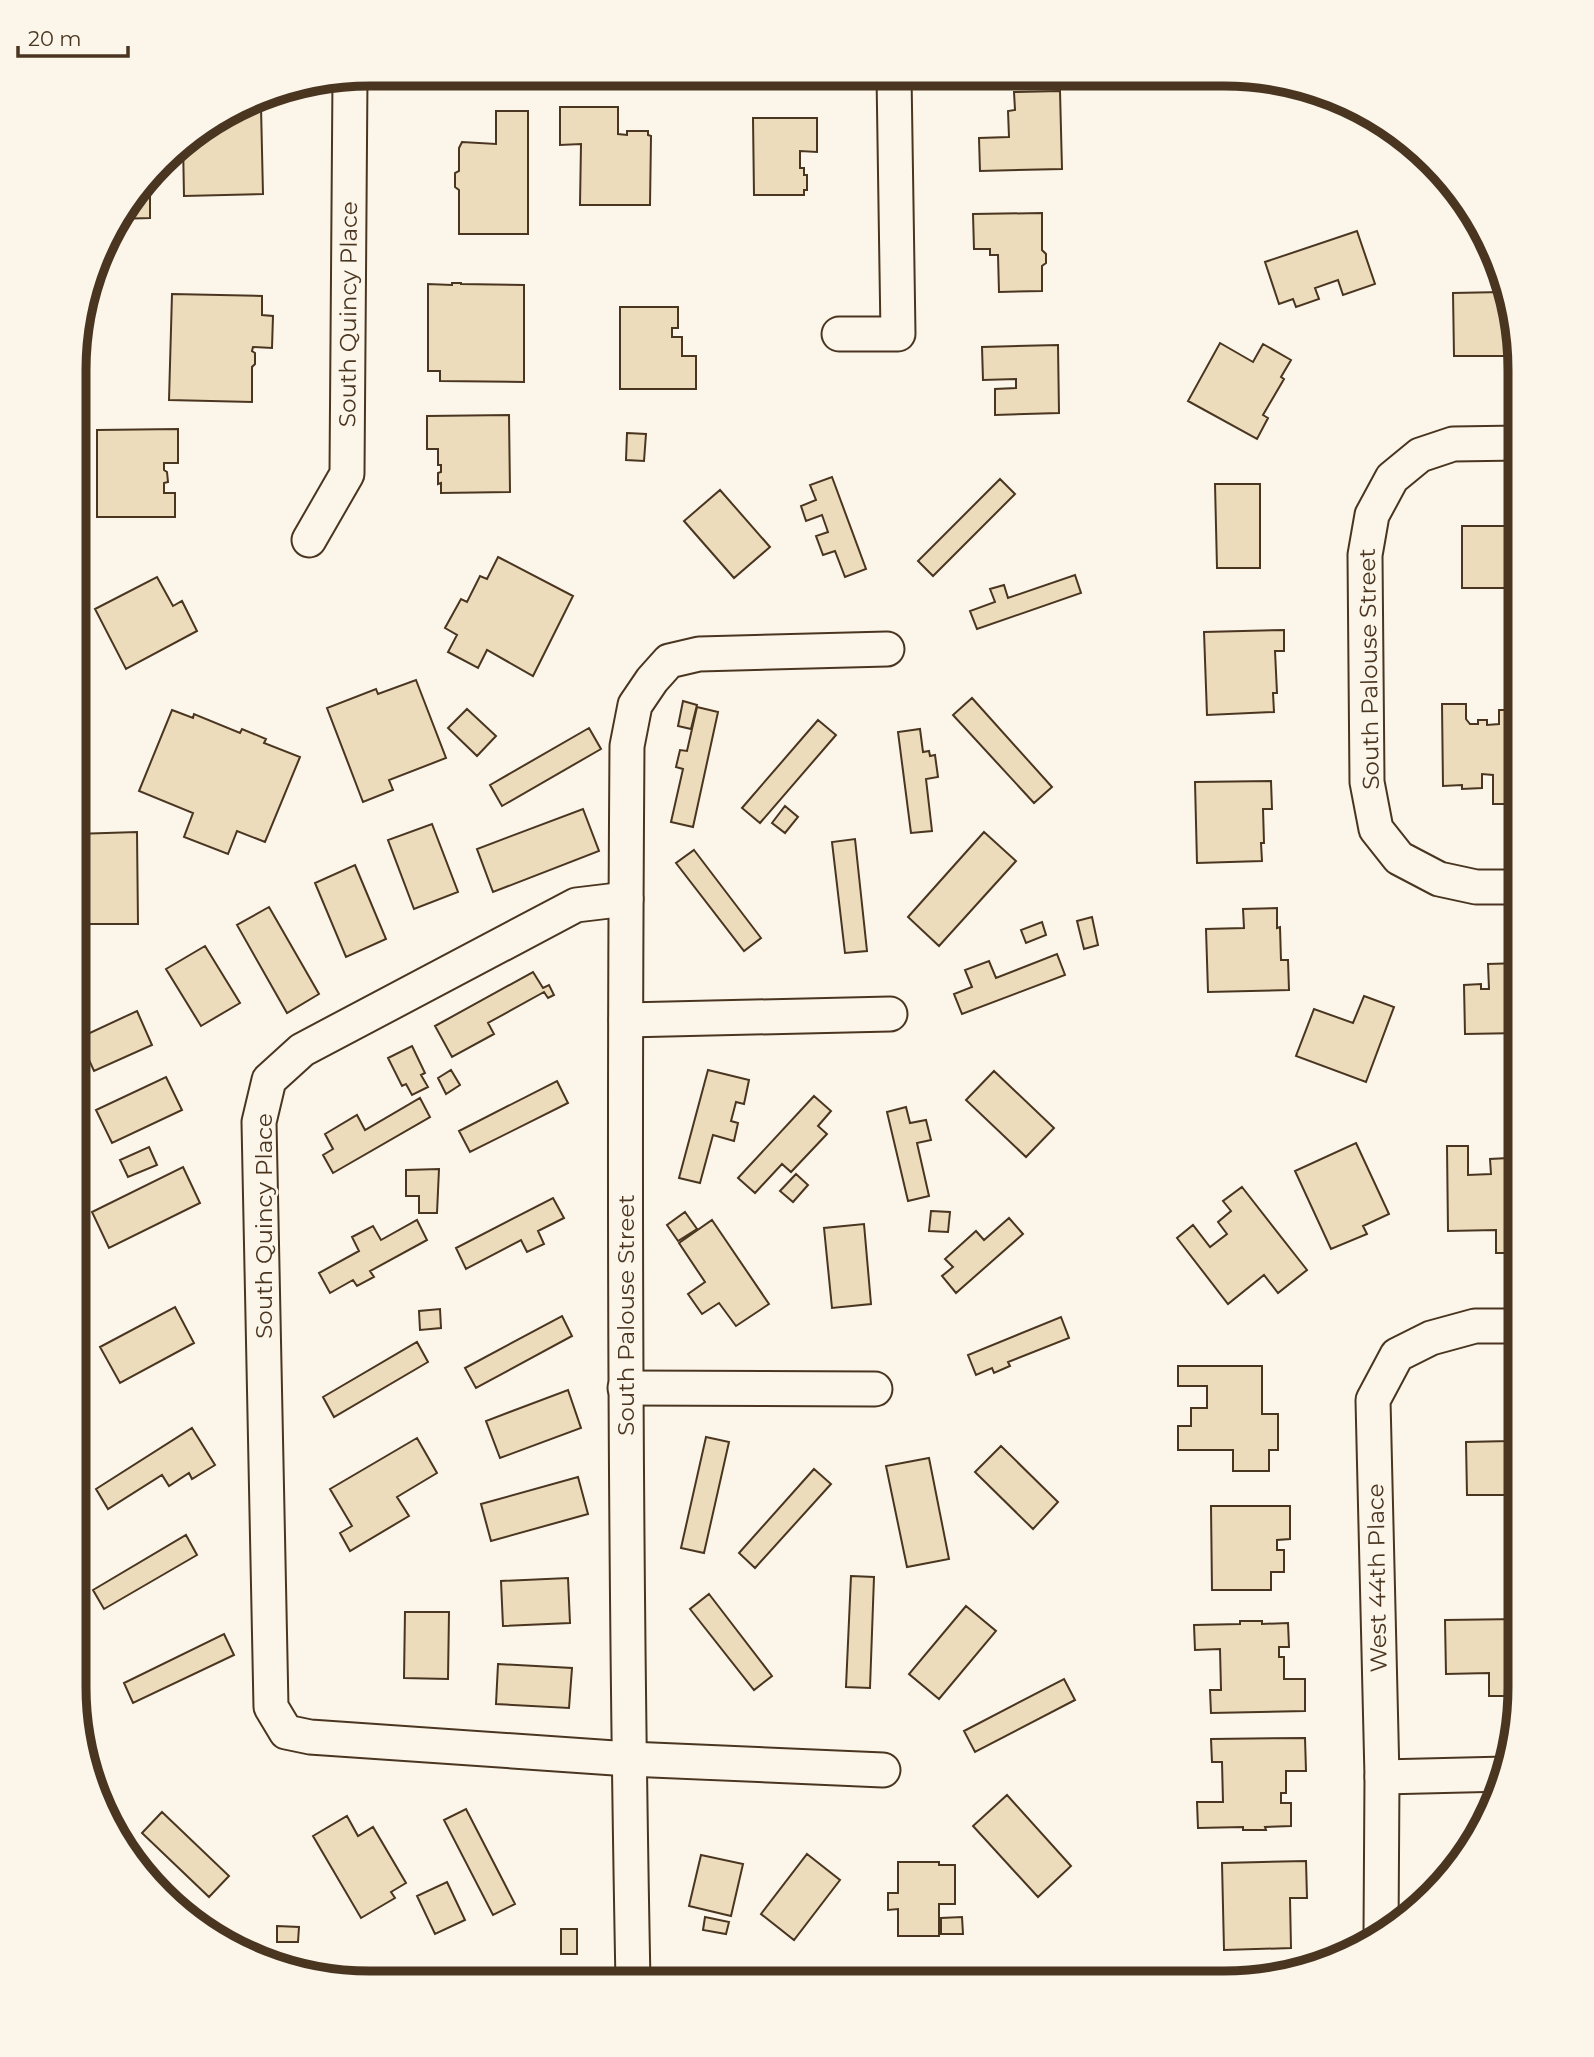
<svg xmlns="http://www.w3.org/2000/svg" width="1594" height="2057" font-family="Montserrat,sans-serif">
<rect width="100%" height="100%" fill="#fbf6e9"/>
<path fill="#ecdcbc" stroke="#4a3520" stroke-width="2" d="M1060,91L1062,169L980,171L979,138L1009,137L1008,111L1015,110L1014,92Z
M243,107H261L263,194L184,196L183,142Z
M560,107H618V134L627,135V131H648V135L651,136L650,205H580L581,144L560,145Z
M496,111H528V234H459V190L455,187V173L459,171V148L462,142L496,144Z
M753,118H817V152L800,151V168H804V175H807V190H804V195H754Z
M150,177V218L116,219Z
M1042,213V250L1046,254V263L1042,266V291L999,292L998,255H990V249H974L973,214Z
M1357,231L1375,284L1343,295L1338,280L1315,288L1319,299L1296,307L1293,299L1279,304L1265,262Z
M452,283H461V284L524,285V382L440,381V371H428V284L452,285Z
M1502,292L1513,339V356H1454L1453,293Z
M172,294L262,296V315L273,316L272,348L253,347L252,351L255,353V364L252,367V402L169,400Z
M620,307H678V328H672V337H682V356H696V389H620Z
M1220,343L1253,362L1263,344L1291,360L1281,377L1284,379L1263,415L1268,418L1257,439L1188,401Z
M1058,345L1059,413L995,415V389L1016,388V379L983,380L982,347Z
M509,415L510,492L441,493V483L438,484V473L441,472V465H438V449H427V416Z
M178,429V463H164V470L167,472L168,482L164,483V493H175V517H97V430Z
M627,433L646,434L644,461L626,460Z
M832,477L866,569L845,577L835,551L823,555L816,536L828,532L822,515L806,521L801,506L816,500L810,485Z
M1000,479L1015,494L933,576L918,561Z
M1215,484H1260V568H1217Z
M720,490L770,547L734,578L684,521Z
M1462,526H1520V588H1462Z
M498,557L573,596L533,676L487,650L478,668L448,652L457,635L445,628L461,599L467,602L480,576L487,579Z
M1075,575L1081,593L977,629L970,611L995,602L990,589L1004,585L1008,598Z
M157,577L173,606L182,601L197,631L126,669L95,609Z
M1284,630V651H1275L1277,693H1273L1274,712L1207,715L1204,632Z
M416,680L446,758L389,780L393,790L363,802L327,708L376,689L378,694Z
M972,698L1052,787L1034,803L953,715Z
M683,701L697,705L691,729L678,726Z
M1442,704H1466V719L1470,724H1478V720H1487V725L1499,724V710H1520V804H1493V775L1482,774V788L1462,789V785L1443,786Z
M697,707L718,712L693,827L671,822L683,769L676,767L680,750L687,751Z
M467,709L496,736L477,756L448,728Z
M172,710L193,718L194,714L240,733L242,729L266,739L264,743L300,757L265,842L237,831L228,854L184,837L193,813L139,791Z
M818,720L836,735L760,823L742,808Z
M589,728L601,749L502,806L490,785Z
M920,729L923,752L929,751L930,756L935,755L938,777L926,779L932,831L911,833L898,732Z
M1271,781L1272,809H1263L1264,843H1261L1262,861L1197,863L1195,782Z
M785,806L798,817L785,833L772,823Z
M583,809L599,851L493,892L477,849Z
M432,824L458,892L414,909L388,840Z
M137,832L138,924H76L75,834Z
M984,832L1016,861L939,946L908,917Z
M855,839L867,951L845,953L832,842Z
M694,850L761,938L744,951L676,863Z
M355,865L386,939L346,957L315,883Z
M269,907L319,994L287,1013L237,925Z
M1277,908V928L1280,927L1281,960H1288L1289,990L1208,992L1206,929L1244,928L1243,909Z
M1092,917L1098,945L1084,949L1077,921Z
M1042,922L1046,935L1026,943L1021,930Z
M205,946L240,1003L201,1026L166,969Z
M1057,954L1065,975L962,1014L954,994L972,987L965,970L989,961L996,978Z
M1520,963V1033L1465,1034L1464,985L1481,984V989H1489L1488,964Z
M533,972L543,988L549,985L554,995L548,998L544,992L488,1023L494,1034L452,1057L435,1026Z
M1364,996L1394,1007L1366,1082L1296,1056L1314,1009L1353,1023Z
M137,1011L152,1045L94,1071L79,1038Z
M412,1046L425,1073L421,1075L428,1087L412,1095L406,1084L402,1086L388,1058Z
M451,1070L460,1085L446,1094L438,1078Z
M708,1070L749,1080L744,1104L736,1102L731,1121L738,1123L734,1141L713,1135L700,1183L679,1178Z
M994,1071L1054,1128L1026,1157L966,1100Z
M166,1077L182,1110L112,1143L96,1110Z
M557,1081L568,1103L470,1152L459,1131Z
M814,1096L831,1111L818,1126L827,1134L791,1172L782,1164L755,1193L738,1178Z
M420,1098L430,1117L333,1173L323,1155L333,1149L325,1134L357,1115L365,1130Z
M906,1107L910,1123L926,1120L931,1140L917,1143L929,1196L908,1201L887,1112Z
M1356,1143L1389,1214L1363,1226L1367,1234L1331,1249L1295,1171Z
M1447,1146H1468V1175L1491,1174L1490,1159L1508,1158V1146H1520V1253H1496V1230L1448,1231Z
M149,1147L157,1165L128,1177L120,1160Z
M183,1167L200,1203L109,1248L92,1212Z
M439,1169L437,1213H419V1196H406V1170Z
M796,1174L808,1185L793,1202L780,1191Z
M1242,1187L1307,1270L1278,1293L1264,1275L1228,1304L1177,1238L1193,1225L1210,1247L1227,1234L1218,1222L1231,1211L1223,1201Z
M553,1198L564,1218L538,1231L544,1244L527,1252L521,1240L466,1269L456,1248Z
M931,1211L950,1212L948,1232L929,1231Z
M685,1212L697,1229L678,1241L667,1225Z
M1009,1218L1023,1234L956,1293L942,1276L953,1267L945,1259L976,1231L984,1240Z
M417,1220L427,1240L370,1271L374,1277L357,1286L353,1280L330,1293L319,1273L359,1251L352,1237L373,1226L381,1240Z
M712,1220L769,1304L736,1326L719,1303L702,1314L688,1294L705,1282L679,1243Z
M864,1224L871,1304L832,1308L824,1228Z
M175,1307L194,1343L120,1383L100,1347Z
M440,1309L441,1328L420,1330L419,1311Z
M562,1316L572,1336L476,1388L465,1368Z
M1061,1317L1069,1338L1008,1362L1010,1366L994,1373L992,1368L976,1375L968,1355Z
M417,1342L428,1362L334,1417L323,1397Z
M1178,1366H1262V1414H1278V1450H1269V1471H1233V1450H1178V1426H1191V1408H1207V1386H1178Z
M568,1390L581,1428L500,1458L486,1421Z
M1520,1415V1495H1467L1466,1442L1509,1441L1508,1416Z
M192,1428L215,1465L192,1479L189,1473L169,1486L162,1475L108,1509L96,1489Z
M706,1437L729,1442L704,1553L681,1548Z
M417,1438L437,1473L397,1497L409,1516L350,1551L340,1533L352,1526L330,1489Z
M1001,1446L1058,1502L1033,1529L975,1472Z
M929,1458L949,1559L907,1567L886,1466Z
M814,1469L831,1484L755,1568L739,1553Z
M578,1477L588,1514L491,1541L481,1504Z
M1211,1506H1290V1539L1277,1540V1550H1284V1572H1271V1590H1212Z
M186,1535L197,1555L104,1609L93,1590Z
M851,1576L874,1577L870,1688L846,1687Z
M568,1578L570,1623L503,1626L501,1581Z
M709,1594L772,1676L754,1690L690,1609Z
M966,1606L996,1631L939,1699L909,1674Z
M405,1612H449L448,1679L404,1678Z
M1520,1619V1696H1489V1673L1446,1674L1445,1620Z
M1240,1621H1262V1624L1288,1623L1289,1647H1279V1657H1284V1679H1305V1711L1211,1713L1210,1690H1221L1220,1649L1195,1650L1194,1625L1240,1624Z
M224,1634L234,1655L133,1703L124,1683Z
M498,1664L572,1668L569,1708L496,1704Z
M1064,1679L1075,1700L975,1752L964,1731Z
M1305,1738L1306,1771H1286V1793H1281V1803H1291V1826L1265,1827L1266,1830H1243V1827L1198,1828L1197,1802H1223L1222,1762H1212L1211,1739Z
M1007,1795L1071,1866L1038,1897L973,1826Z
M466,1809L515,1904L493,1915L444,1820Z
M162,1812L229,1876L209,1897L142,1833Z
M347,1816L358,1836L373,1827L406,1883L391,1892L395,1898L361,1918L313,1836Z
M807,1854L840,1880L794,1940L761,1914Z
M701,1855L743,1864L731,1916L689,1906Z
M1306,1861L1307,1898H1290L1291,1948L1224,1950L1222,1863Z
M898,1862H939V1865H955V1904H939V1936H898V1909L888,1910V1893H898Z
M447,1882L465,1920L435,1934L417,1896Z
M705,1917L729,1922L726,1934L703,1930Z
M962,1917L963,1934H941V1918Z
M277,1926L299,1927L298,1942H277Z
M561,1929H577V1954H561Z"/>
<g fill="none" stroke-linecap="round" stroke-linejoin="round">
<g stroke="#4a3520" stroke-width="37">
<g id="minor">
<path d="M839,334H898L894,75"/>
<path id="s1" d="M309,540L347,474L350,77"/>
<path d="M1520,887H1476L1439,879L1399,858L1376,829L1367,782L1365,555L1372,515L1392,478L1420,455L1453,444L1520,443"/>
<path d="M626,899L576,905L302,1050L269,1080L259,1122L271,1707L286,1732L310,1737L629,1759L883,1770"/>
<path d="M626,1020L890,1014"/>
<path d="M625,1388L875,1389"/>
<path d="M1382,1777L1506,1774"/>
<path d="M1381,1935L1382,1777L1373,1400L1397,1355L1431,1338L1475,1326H1520"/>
<path d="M633,1982C625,1570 624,1158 627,746L635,705L652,680L669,661L699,654L887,649"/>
</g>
</g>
<use href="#minor" stroke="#fbf6e9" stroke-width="33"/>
</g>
<g text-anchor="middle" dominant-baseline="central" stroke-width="5" stroke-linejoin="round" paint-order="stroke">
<g font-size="23" fill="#4a3520" stroke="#fbf6e9">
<text stroke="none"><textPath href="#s1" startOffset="236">South Quincy Place</textPath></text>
<text transform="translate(1369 669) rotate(-91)">South Palouse Street</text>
<text transform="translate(264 1226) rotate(-90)">South Quincy Place</text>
<text transform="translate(626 1315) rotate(-90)">South Palouse Street</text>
<text transform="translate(1377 1578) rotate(-91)">West 44th Place</text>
</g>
</g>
<path d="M0 0H1594V2057H0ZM370 86H1224A284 284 0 0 1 1508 370V1687A284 284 0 0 1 1224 1971H370A284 284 0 0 1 86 1687V370A284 284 0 0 1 370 86Z" fill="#fbf6e9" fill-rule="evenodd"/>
<path fill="none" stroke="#4a3520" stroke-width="9" d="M370 86H1224A284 284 0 0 1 1508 370V1687A284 284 0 0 1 1224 1971H370A284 284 0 0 1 86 1687V370A284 284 0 0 1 370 86Z"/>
<path d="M18 46v10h110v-10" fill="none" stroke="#4a3520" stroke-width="3.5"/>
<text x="28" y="46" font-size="21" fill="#4a3520" stroke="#fbf6e9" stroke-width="5" paint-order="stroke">20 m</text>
</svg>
